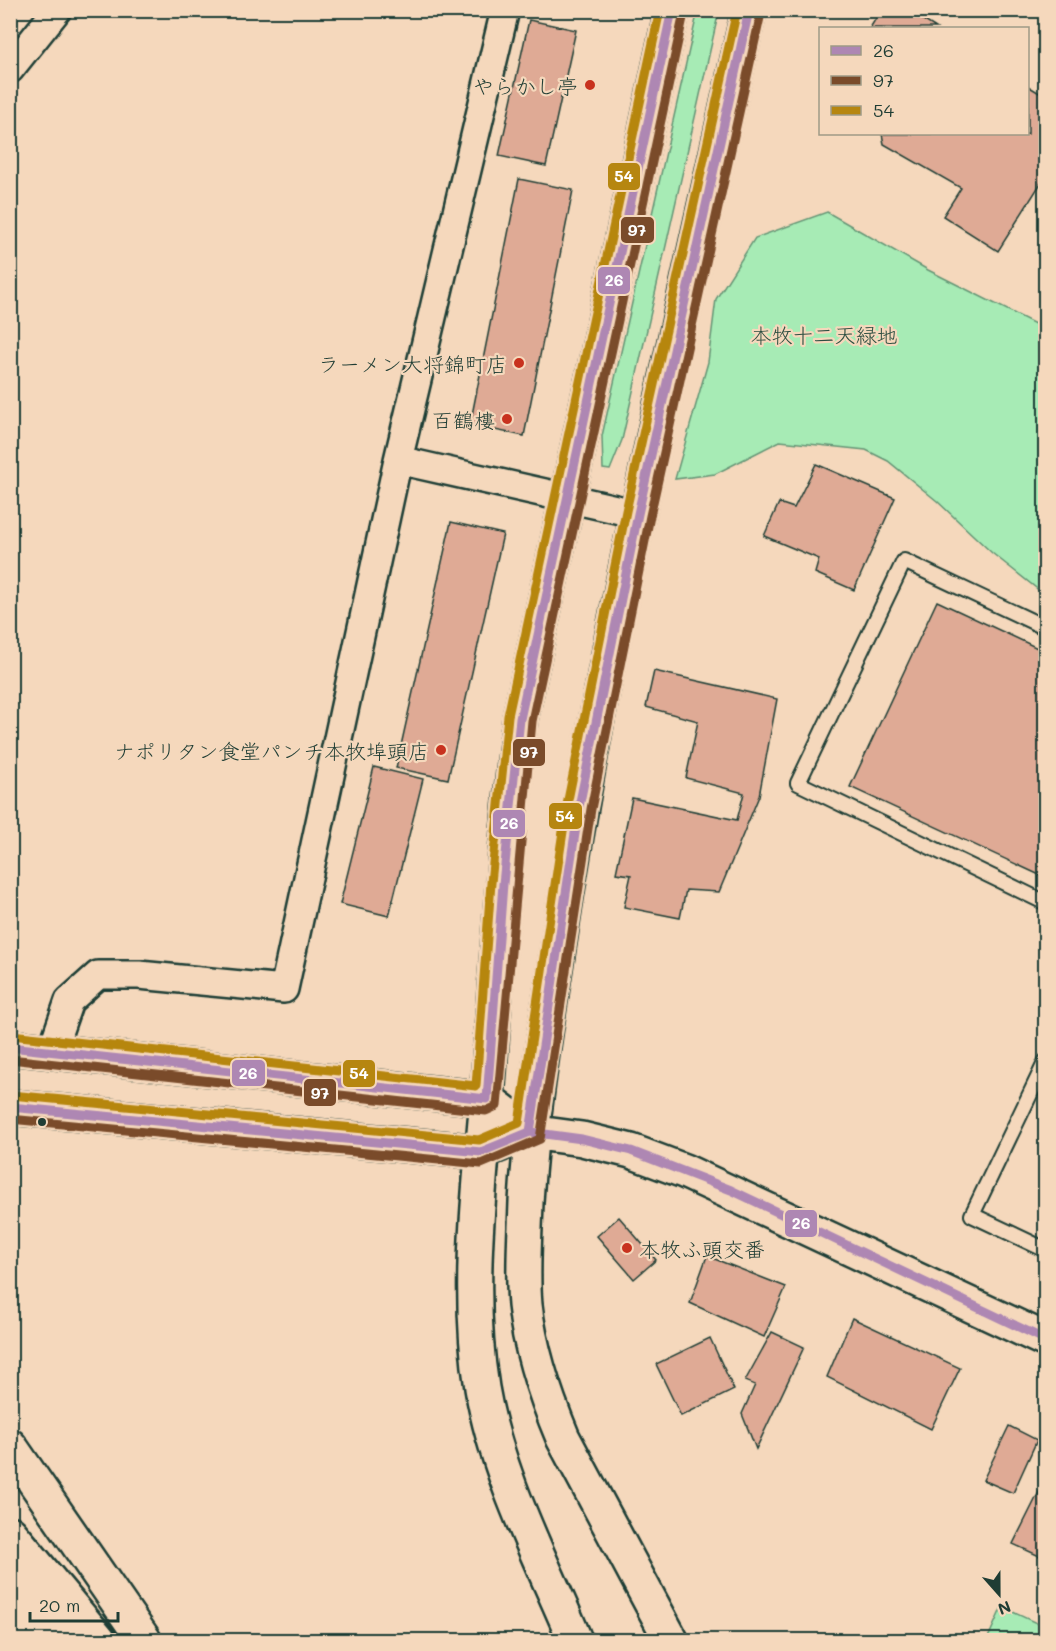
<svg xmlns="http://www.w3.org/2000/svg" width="1056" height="1651" font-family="Mali,'Klee One',sans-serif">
<rect width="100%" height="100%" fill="#f5d8bc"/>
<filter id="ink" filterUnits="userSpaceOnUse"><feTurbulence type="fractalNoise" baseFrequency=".0167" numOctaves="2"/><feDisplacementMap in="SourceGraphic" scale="12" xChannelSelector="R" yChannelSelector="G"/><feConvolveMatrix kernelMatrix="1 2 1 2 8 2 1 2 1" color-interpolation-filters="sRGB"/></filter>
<g filter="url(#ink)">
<path fill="#a7ebb5" stroke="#639474" stroke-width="1.5" d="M698,10L719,11L622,440L610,470L603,469L602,436Z
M827,212L928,270L1045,329V595L992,553L937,501L888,461L866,450L780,441L715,474L675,479L708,362L716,299L755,238Z
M1002,1607L1045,1627V1640H987Z"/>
<path fill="#dfaa95" stroke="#1f3d34" stroke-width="1.5" d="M881,10H918L915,15L936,28H870Z
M529,20L576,30L546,166L499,156Z
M1028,86L1046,97V175L998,251L943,216L961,188L884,144L882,134H1028Z
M519,179L573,190L524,436L470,425Z
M816,464L895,498L854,590L815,573L819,559L764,536L779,503L794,508Z
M451,522L503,534L448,779L396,768Z
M937,601L1046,652V878L850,787Z
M654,671L777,699L759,796L719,892L686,890L680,918L624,907L631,875L616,873L632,798L737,820L744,793L686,778L698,721L646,707Z
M374,767L423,779L389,916L340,904Z
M619,1217L656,1260L634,1279L597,1236Z
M707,1256L786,1287L764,1337L690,1303Z
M852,1318L960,1368L931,1429L827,1377Z
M772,1332L804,1347L756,1449L742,1414L755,1385L745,1381Z
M710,1338L734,1390L681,1416L656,1364Z
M1009,1426L1037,1440L1013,1493L983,1480Z
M1046,1478V1559L1013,1544Z"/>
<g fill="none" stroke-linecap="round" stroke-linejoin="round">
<g stroke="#1f3d34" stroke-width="18">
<path id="service" d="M1046,628L904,561L798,783L1046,903
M1046,1061L972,1215L1046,1250"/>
</g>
<g stroke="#1f3d34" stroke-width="32">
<path id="minor" d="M505,10L398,460L638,514
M10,69L57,10
M51,1053L69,1001L98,975H139L284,989L398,460"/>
</g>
<g stroke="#1f3d34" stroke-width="38">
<path id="tertiary" d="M10,1047L487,1099L530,1132L582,1139L631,1151L684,1171L1046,1340
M10,1107L481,1152L501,1144
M575,1640C541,1559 497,1476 482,1388C466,1289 480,1186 488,1086C497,964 505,841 520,719L672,10
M671,1640L563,1438C545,1395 530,1351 525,1305C522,1271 525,1236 526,1202C531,1117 545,1033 558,949C605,633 680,322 749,10"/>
</g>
<g stroke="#1f3d34" stroke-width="38">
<path id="trunk" d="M10,1446L144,1640
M10,1566L61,1640
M10,1611L31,1640"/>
</g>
<g stroke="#1f3d34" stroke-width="38">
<path id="motorway" d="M10,1533L99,1640
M10,1640H11"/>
</g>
<use href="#service" stroke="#f5d8bc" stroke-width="14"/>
<use href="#minor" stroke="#f5d8bc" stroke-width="27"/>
<use href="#tertiary" stroke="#f5d8bc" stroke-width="33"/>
<use href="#trunk" stroke="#f5d8bc" stroke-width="33"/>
<use href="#motorway" stroke="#f5d8bc" stroke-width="33"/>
<g stroke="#f5d8bc" stroke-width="14">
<path id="bus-1" d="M10,1047L487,1099
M487,1099L503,884L520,719L672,10
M10,1107L481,1152L530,1132L582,1139L631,1151L731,1190L1046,1340
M530,1132L579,807L638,514L749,10"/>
</g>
<g stroke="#f5d8bc" stroke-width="14">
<path id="bus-2" d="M10,1059L486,1111L497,1106L532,721L684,13
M10,1119L481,1164L540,1139L591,809L650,516L761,13"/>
</g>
<g stroke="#f5d8bc" stroke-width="14">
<path id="bus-3" d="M11,1035L476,1086L491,883L508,716L660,10
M11,1095L479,1140L519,1123L567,805L626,511L737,10"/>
</g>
<use href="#bus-1" stroke="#ae87b3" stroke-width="9"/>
<use href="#bus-2" stroke="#7a4b2a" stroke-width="9"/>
<use href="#bus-3" stroke="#b68610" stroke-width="9"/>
</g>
</g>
<g fill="#c8321e" stroke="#f5d8bc" stroke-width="2">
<circle cx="590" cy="85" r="6"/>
<circle cx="519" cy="363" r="6"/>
<circle cx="507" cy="419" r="6"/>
<circle cx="441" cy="750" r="6"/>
<circle cx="627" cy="1248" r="6"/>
</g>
<circle fill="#1f3d34" stroke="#f5d8bc" stroke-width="2" cx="42" cy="1122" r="5"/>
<g text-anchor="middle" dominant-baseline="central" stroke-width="4.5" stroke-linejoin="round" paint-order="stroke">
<g font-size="21" fill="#1f3d34" stroke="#f5d8bc" text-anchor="end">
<text x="578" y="85">やらかし亭</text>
<text x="507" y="363">ラーメン大将錦町店</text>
<text x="495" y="419">百鶴樓</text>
<text x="429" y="750">ナポリタン食堂パンチ本牧埠頭店</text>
<text x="639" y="1248" text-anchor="start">本牧ふ頭交番</text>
</g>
<g font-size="21" fill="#2d4e41" stroke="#f5d8bc">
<text x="824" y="334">本牧十二天緑地</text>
</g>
</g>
<g stroke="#f5d8bc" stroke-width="2">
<rect x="607" y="162" width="34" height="29" rx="6" fill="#b68610"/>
<rect x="620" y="216" width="35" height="28" rx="6" fill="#7a4b2a"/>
<rect x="597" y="266" width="34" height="29" rx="6" fill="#ae87b3"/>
<rect x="512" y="738" width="34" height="29" rx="6" fill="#7a4b2a"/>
<rect x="548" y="802" width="35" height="28" rx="6" fill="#b68610"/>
<rect x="492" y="809" width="34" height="29" rx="6" fill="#ae87b3"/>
<rect x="231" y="1059" width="35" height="28" rx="6" fill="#ae87b3"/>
<rect x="342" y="1059" width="34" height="29" rx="6" fill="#b68610"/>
<rect x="303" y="1078" width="34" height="29" rx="6" fill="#7a4b2a"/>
<rect x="784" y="1209" width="34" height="29" rx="6" fill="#ae87b3"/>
</g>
<g font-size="16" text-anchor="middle" font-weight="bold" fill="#fff">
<text x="624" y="182">54</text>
<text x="637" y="236">97</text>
<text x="614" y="286">26</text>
<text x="529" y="758">97</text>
<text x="565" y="822">54</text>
<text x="509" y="829">26</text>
<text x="248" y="1079">26</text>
<text x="359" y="1079">54</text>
<text x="320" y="1099">97</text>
<text x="801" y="1229">26</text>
</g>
<rect width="1056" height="1651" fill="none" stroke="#f5d8bc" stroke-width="36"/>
<rect x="18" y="18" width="1020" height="1615" fill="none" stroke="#1f3d34" stroke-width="2" filter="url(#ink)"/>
<rect x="819" y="27" width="210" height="108" fill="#f5d8bc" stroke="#9f9a86" stroke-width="1.5"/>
<rect x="831" y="46" width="30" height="9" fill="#ae87b3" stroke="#9f9a86" stroke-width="1.5"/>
<text x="873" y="57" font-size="18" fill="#1f3d34">26</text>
<rect x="831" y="76" width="30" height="9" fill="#7a4b2a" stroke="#9f9a86" stroke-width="1.5"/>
<text x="873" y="87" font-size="18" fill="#1f3d34">97</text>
<rect x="831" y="106" width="30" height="9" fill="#b68610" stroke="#9f9a86" stroke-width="1.5"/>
<text x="873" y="117" font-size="18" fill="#1f3d34">54</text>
<g transform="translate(999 1594) rotate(159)" stroke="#f5d8bc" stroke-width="4.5" paint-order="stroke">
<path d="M0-4.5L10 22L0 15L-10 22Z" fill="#1f3d34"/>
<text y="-9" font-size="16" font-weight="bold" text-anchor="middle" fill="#1f3d34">N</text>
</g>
<path d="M30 1612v9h88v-9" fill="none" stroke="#1f3d34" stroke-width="3"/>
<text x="39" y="1612" font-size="18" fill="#1f3d34" stroke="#f5d8bc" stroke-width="4.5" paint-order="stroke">20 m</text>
</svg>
